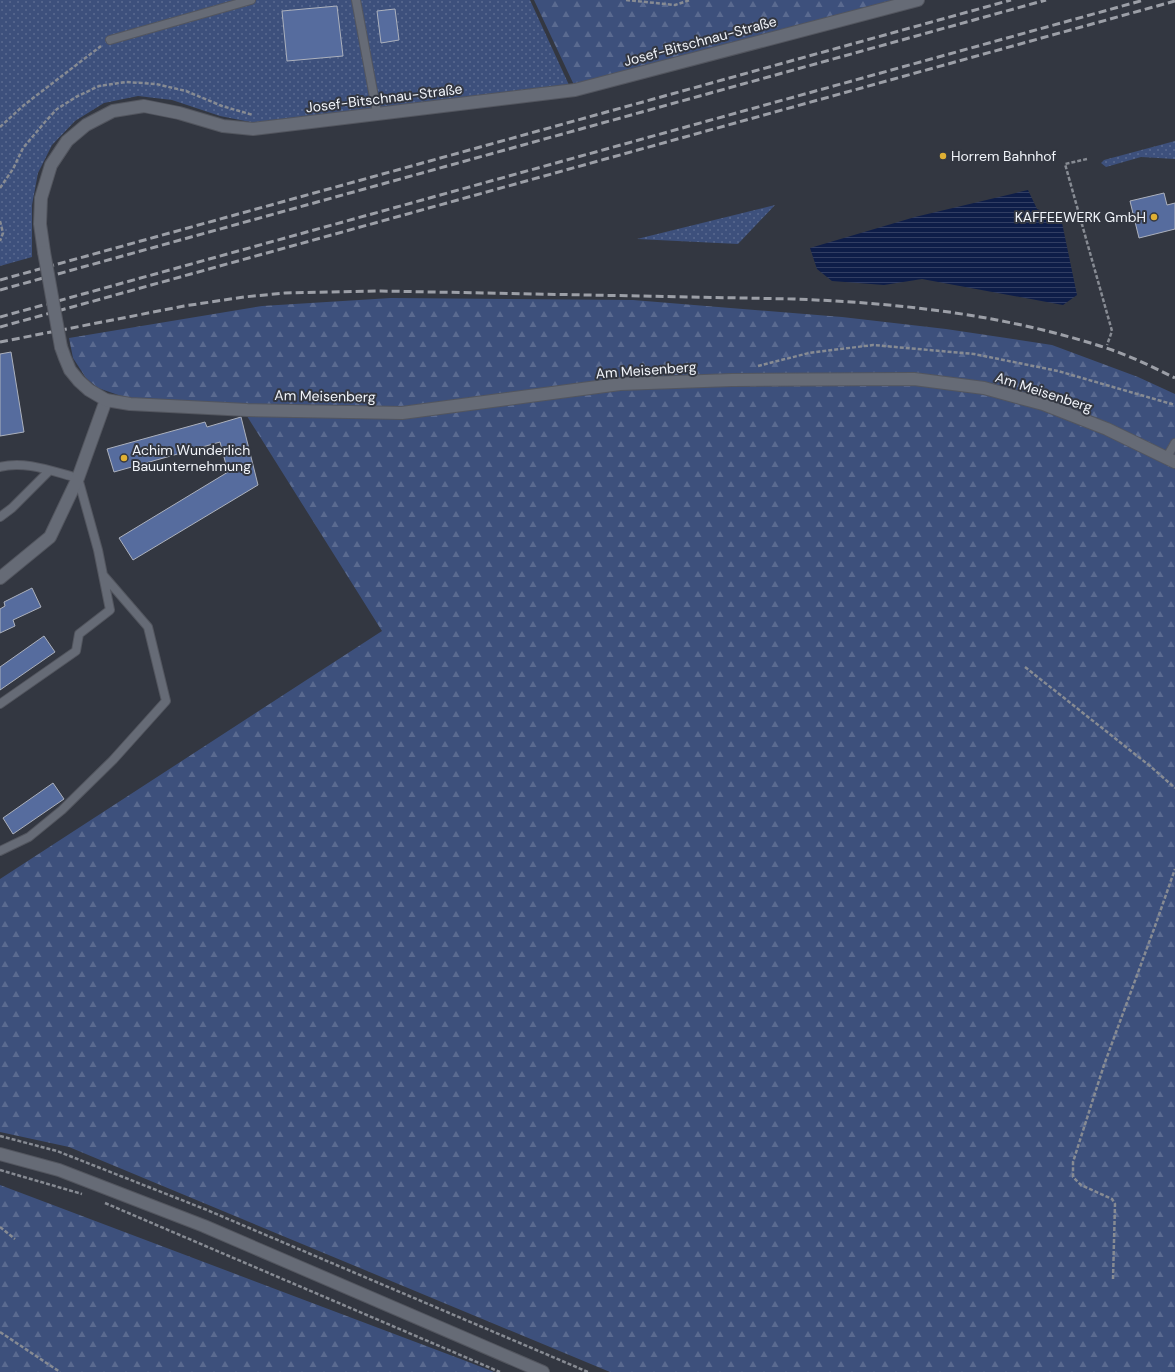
<svg xmlns="http://www.w3.org/2000/svg" width="1175" height="1372" font-family="'DM Sans',sans-serif">
<defs>
<pattern id="grass-dots" width="8" height="8" patternUnits="userSpaceOnUse"><rect width="8" height="8" fill="#3d507c"/><path d="M2 2h.1M6 6h.1" fill="none" stroke="#5a6a90" stroke-width="1.8" stroke-linecap="round"/></pattern>
<pattern id="forest-firs" width="22" height="20" patternUnits="userSpaceOnUse"><rect width="22" height="20" fill="#3d507c"/><path d="M5 1l3.5 6h-7zM16 11l3.5 6h-7z" fill="#5a6a90"/></pattern>
<pattern id="water-rules" width="6" height="5" patternUnits="userSpaceOnUse"><rect width="6" height="5" fill="#0e1d48"/><path d="M0 2.5h6" fill="none" stroke="#323e63"/></pattern>
</defs>
<rect width="100%" height="100%" fill="#333741"/>
<path fill="url(#grass-dots)" d="M0,0H530L569,85L255,123L220,116L172,100L138,96L104,103L75,121L52,145L38,173L32,205V257L0,266Z
M1175,141V159L1141,157L1106,167L1101,163L1104,160Z
M775,205L738,244L637,239Z"/>
<path fill="url(#forest-firs)" d="M534,0H908L574,85Z
M391,298L633,300L842,317L946,329L1052,345L1138,377L1175,394V1372H610L69,1147L0,1132V879L382,631L245,413L127,398L98,388L86,378L73,358L69,338L262,306Z
M0,1185L466,1361L494,1372H0Z"/>
<path fill="url(#water-rules)" d="M1028,190L1037,209L1061,218L1077,295L1063,305L922,279L884,285L832,281L817,269L810,248L915,217Z"/>
<path fill="#566c9e" stroke="#acb1bd" d="M337,6L343,56L287,61L282,11Z
M395,9L399,40L381,43L377,11Z
M1164,193L1167,205L1175,203V229L1139,238L1130,201Z
M11,352L24,432L0,436V354Z
M241,417L258,485L133,560L119,538L228,472L220,442L114,472L107,449L205,422L207,427Z
M32,588L41,607L13,620L15,626L0,633V609L5,606L4,602Z
M44,636L55,652L0,690V667Z
M53,783L64,799L13,834L3,818Z"/>
<g fill="none" stroke-linecap="round" stroke-linejoin="round">
<g stroke="#53565f" stroke-width="10">
<path id="lane" d="M356,0L377,113
M110,40L251,0
M1167,457L1175,443
M0,467C25,460 54,472 78,478L98,550L110,610L79,634L76,651L0,704
M0,517L12,508L49,471
M0,851L29,837L62,810L113,760L166,701L148,627L104,576"/>
</g>
<g stroke="#53565f" stroke-width="14">
<path id="street" d="M0,578L50,537L78,478L106,400"/>
</g>
<g stroke="#53565f" stroke-width="14">
<path id="secondary" d="M44,252L40,224L41,198L51,165L67,141L86,125L113,111L144,106L179,113L223,126L253,129L575,90L918,0
M61,347L65,358L70,370L79,381L89,390L106,400L130,404L247,410L402,413L620,384L732,380L914,379L984,388L1043,404L1107,429L1175,462
M0,1154L59,1170L204,1226L543,1372"/>
</g>
<path stroke="#878b93" stroke-width="2.5" stroke-dasharray="4 2" stroke-linecap="butt" d="M626,0L675,5L690,0
M0,127L24,105L101,46
M1087,159L1065,164L1112,331L1107,345
M0,188L13,169L23,148L45,122L57,109L76,97L99,86L126,82L156,84L186,91L222,106L253,115
M0,221L3,233L0,241
M758,366L809,353L873,345L974,354L1058,371L1175,405
M1025,667L1150,766L1175,788
M0,1136L57,1151L207,1210L588,1372
M0,1170L82,1194
M105,1203L500,1372
M0,1227L15,1239
M1113,1279L1115,1204L1112,1199L1081,1185L1073,1177V1162L1104,1065L1154,929L1175,869
M0,1332L60,1372"/>
<use href="#lane" stroke="#666b76" stroke-width="8"/>
<use href="#street" stroke="#666b76" stroke-width="12"/>
<use href="#secondary" stroke="#666b76" stroke-width="12"/>
<path stroke="#9c9fa7" stroke-width="3" stroke-dasharray="8 4" stroke-linecap="butt" d="M0,280L1011,0
M0,290L1046,0
M0,317L1144,0
M0,327L1175,1
M0,342L184,306L244,297L285,293L381,291L794,299C898,303 1000,314 1100,346C1126,354 1151,366 1175,378"/>
<g stroke="#53565f" stroke-width="14" stroke-linecap="butt">
<path id="secondary-bridge" d="M44,252L61,347"/>
</g>
<use href="#secondary-bridge" stroke="#666b76" stroke-width="12"/>
</g>
<g fill="#e0b034" stroke="#333741" stroke-width="1.5">
<circle cx="943" cy="156" r="4"/>
<circle cx="1154" cy="217" r="4"/>
<circle cx="124" cy="458" r="4"/>
</g>
<g text-anchor="middle" dominant-baseline="central" stroke-width="4" stroke-linejoin="round" paint-order="stroke">
<g font-size="14" fill="#f1f4fa" stroke="#333741">
<text transform="translate(700 41) rotate(-15)">Josef-Bitschnau-Straße</text>
<text transform="translate(384 98) rotate(-7)">Josef-Bitschnau-Straße</text>
<text transform="translate(646 370) rotate(-4)">Am Meisenberg</text>
<text transform="translate(1044 392) rotate(18)">Am Meisenberg</text>
<text transform="translate(325 396) rotate(1)">Am Meisenberg</text>
</g>
<g font-size="14" fill="#f1f4fa" stroke="#333741" text-anchor="start">
<text x="951" y="156">Horrem Bahnhof</text>
<text x="1146" y="217" text-anchor="end">KAFFEEWERK GmbH</text>
<text x="132" y="450">Achim Wunderlich<tspan x="132" dy="16">Bauunternehmung</tspan></text>
</g>
</g>
</svg>
